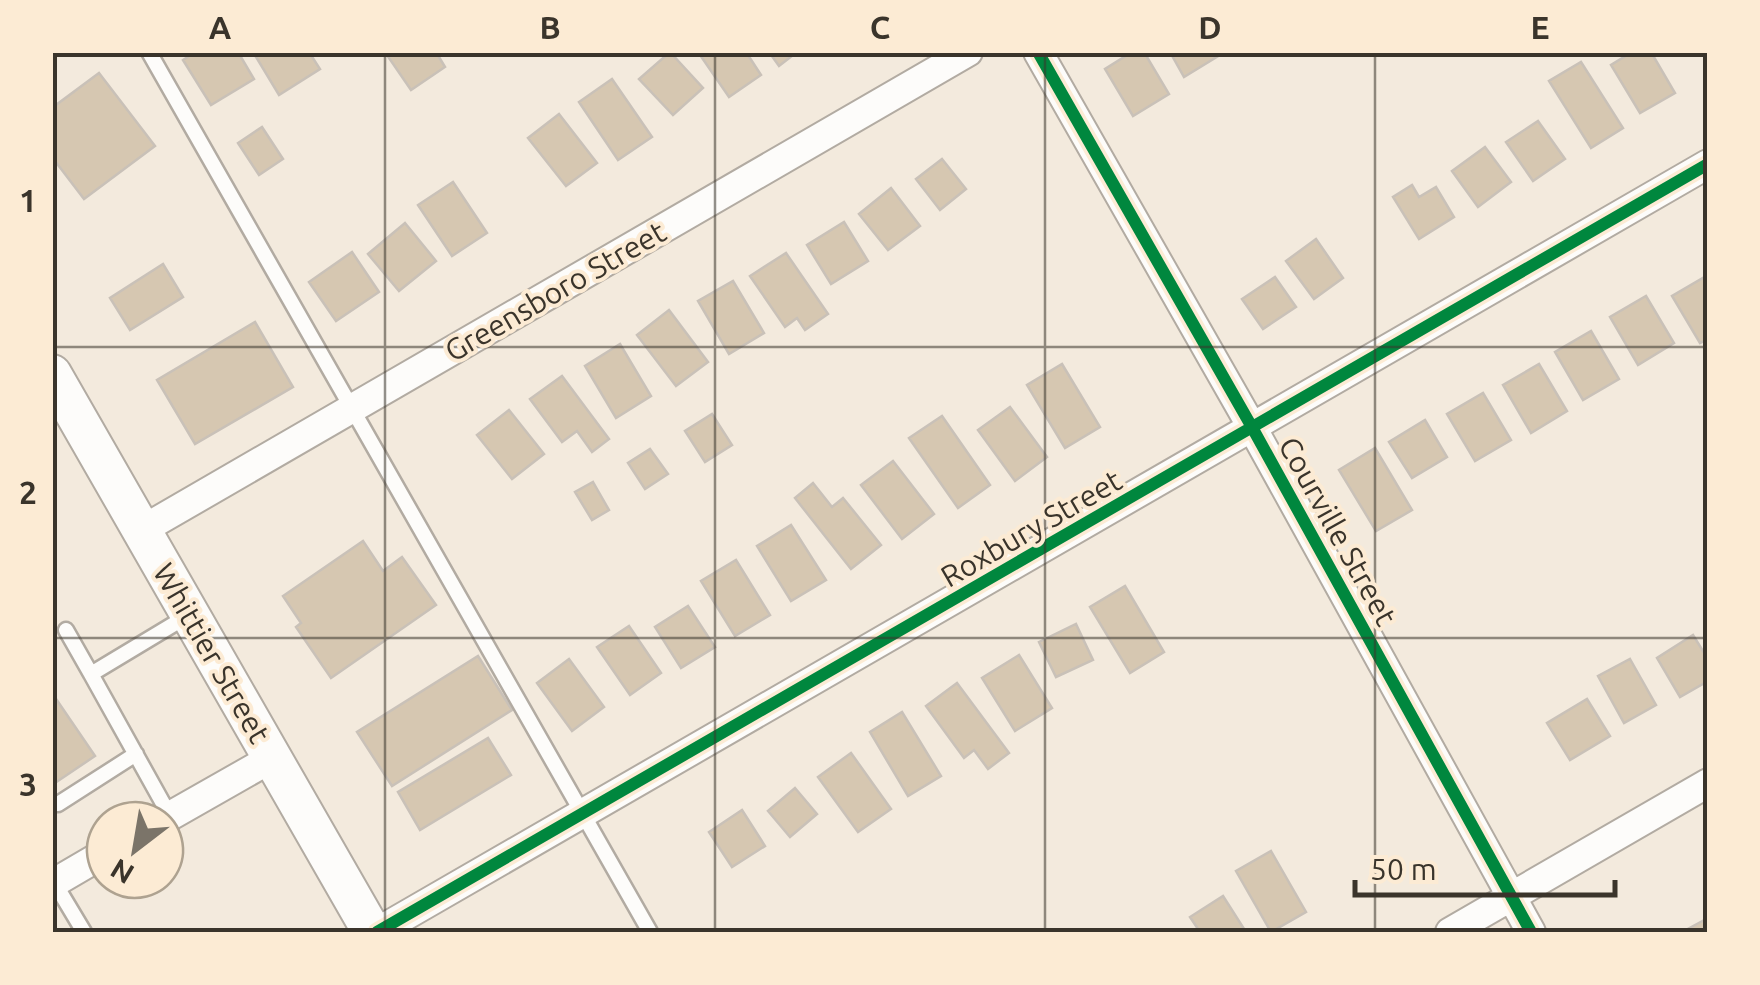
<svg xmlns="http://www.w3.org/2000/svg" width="1760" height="985" font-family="Ubuntu,sans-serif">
<rect width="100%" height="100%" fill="#f3eadd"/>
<path fill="#d6c7b1" stroke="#c9c1b8" stroke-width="2.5" d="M195,52H238L254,79L211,105L183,60Z
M253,52H309L320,69L279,95Z
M391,52H436L445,67L411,90L387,55Z
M670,52L703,88L673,115L639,79Z
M698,52H746L761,75L729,97Z
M769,52H797L779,66Z
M1132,52H1144L1169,94L1133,116L1105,69Z
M1170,52H1219L1220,55L1184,77Z
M1632,52H1651L1675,93L1640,113L1611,65Z
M1581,62L1623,128L1591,148L1549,81Z
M99,73L155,146L84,199L52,157V108Z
M612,79L652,137L618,160L579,102Z
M559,114L597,163L566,186L528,138Z
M1538,121L1565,159L1533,181L1506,142Z
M262,127L283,159L259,175L238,143Z
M1485,147L1511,182L1478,207L1452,171Z
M942,159L966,189L940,210L916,179Z
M453,182L487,233L452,256L418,205Z
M1412,185L1419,197L1436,187L1454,217L1419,239L1393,197Z
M891,188L920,226L888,250L859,214Z
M844,222L868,261L831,284L807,245Z
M405,223L436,261L399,291L368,254Z
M1316,239L1343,278L1314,299L1286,261Z
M352,252L379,292L336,321L309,282Z
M786,253L828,314L805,330L797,318L785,327L750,276Z
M163,264L183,297L130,330L110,298Z
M1708,275V339L1700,343L1672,296Z
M1275,277L1296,307L1263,329L1242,299Z
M733,281L764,333L729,354L698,301Z
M1646,296L1674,343L1638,365L1610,317Z
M669,310L708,362L676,386L637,335Z
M255,322L293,387L195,444L157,380Z
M1591,331L1619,379L1583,400L1555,352Z
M620,344L651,396L616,418L585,366Z
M1062,364L1100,427L1065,448L1027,385Z
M1539,364L1567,411L1531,433L1503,385Z
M562,376L609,439L592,452L577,431L562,442L530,399Z
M1483,393L1511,440L1475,461L1447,414Z
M1010,407L1047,457L1015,481L978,430Z
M509,410L544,454L512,479L477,435Z
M712,414L732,445L705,462L685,431Z
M942,416L990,485L958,508L909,438Z
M1425,420L1447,457L1412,478L1389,442Z
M1375,448L1412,510L1376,531L1339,470Z
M650,449L668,474L645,489L628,463Z
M893,461L934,514L902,539L861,485Z
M593,482L609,510L592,520L575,492Z
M813,483L832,507L843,498L881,545L851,569L795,498Z
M791,525L826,580L791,601L757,546Z
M363,541L383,571L402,557L436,605L331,678L296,627L301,623L283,596Z
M736,560L770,615L735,636L701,581Z
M1125,586L1164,652L1130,673L1090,607Z
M688,606L715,647L681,668L655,627Z
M1076,624L1093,660L1056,677L1039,642Z
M629,626L661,673L630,695L597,647Z
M1693,635L1708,659V681L1680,697L1657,658Z
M1019,655L1052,708L1015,731L982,678Z
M478,656L512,710L392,786L357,732Z
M569,659L604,707L572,731L537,683Z
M1630,659L1656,705L1624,723L1598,676Z
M957,683L1009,753L988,769L974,750L964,758L926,706Z
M52,693L95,756L52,785Z
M1587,699L1610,736L1570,760L1547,723Z
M902,712L941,776L908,796L870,732Z
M488,738L511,775L420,830L398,792Z
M851,753L891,809L858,832L818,777Z
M795,788L817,814L790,837L768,811Z
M742,810L765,846L732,867L709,832Z
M1271,851L1306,912L1271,932L1236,871Z
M1223,896L1246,932H1200L1190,917Z
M1708,918V932H1682Z"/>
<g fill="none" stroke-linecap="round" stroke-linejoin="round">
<g stroke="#b2aba2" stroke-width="19">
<path id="lane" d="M149,52L650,932
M66,630L91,674
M58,804L136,754
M170,816L91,674L189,615
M54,882L84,932"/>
</g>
<g stroke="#b2aba2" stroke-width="32">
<path id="street" d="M1038,52L1253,429L1531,932
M142,530L968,52
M163,820L272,758
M52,884L105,853
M377,932L1708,164
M1450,932L1708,783"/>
</g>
<g stroke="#b2aba2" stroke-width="42">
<path id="secondary" d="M52,374L372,932"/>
</g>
<use href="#lane" stroke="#fdfcfa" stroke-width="14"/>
<use href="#street" stroke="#fdfcfa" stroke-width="28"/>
<use href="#secondary" stroke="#fdfcfa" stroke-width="38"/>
<g stroke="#fcebd4" stroke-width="19">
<path id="cycleway" d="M1038,52L1253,429L1531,932
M377,932L1708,164"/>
</g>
<use href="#cycleway" stroke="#00873e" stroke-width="12"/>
</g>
<path fill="none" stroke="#3a342b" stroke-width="2.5" stroke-opacity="0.55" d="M385,52V932M715,52V932M1045,52V932M1375,52V932M52,347H1708M52,638H1708"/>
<g text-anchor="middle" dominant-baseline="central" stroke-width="8" stroke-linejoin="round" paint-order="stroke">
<g font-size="30" fill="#3a342b" stroke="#fcebd4">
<text transform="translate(555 291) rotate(-30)">Greensboro Street</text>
<text transform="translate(1031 528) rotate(-30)">Roxbury Street</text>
<text transform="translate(1338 531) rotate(61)">Courville Street</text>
<text transform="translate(212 653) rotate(60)">Whittier Street</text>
</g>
</g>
<rect width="1760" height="985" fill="none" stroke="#fcebd4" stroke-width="110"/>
<g transform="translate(135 850) rotate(211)"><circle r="48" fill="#fcebd4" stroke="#aea290" stroke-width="2.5"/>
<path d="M0-8L18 38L0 25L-18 38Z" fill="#7b7469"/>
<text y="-15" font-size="28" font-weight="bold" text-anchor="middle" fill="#3a342b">N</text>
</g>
<path d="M1355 880v15h260v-15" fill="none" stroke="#3a342b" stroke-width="5"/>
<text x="1370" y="880" font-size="30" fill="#3a342b" stroke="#fcebd4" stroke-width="8" paint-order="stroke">50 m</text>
<rect x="55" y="55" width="1650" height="875" fill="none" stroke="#3a342b" stroke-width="4"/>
<g font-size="32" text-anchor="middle" font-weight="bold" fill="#3a342b">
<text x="220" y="39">A</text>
<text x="550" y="39">B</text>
<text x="880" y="39">C</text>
<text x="1210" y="39">D</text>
<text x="1540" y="39">E</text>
<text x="28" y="212">1</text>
<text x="28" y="504">2</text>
<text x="28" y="796">3</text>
</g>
</svg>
